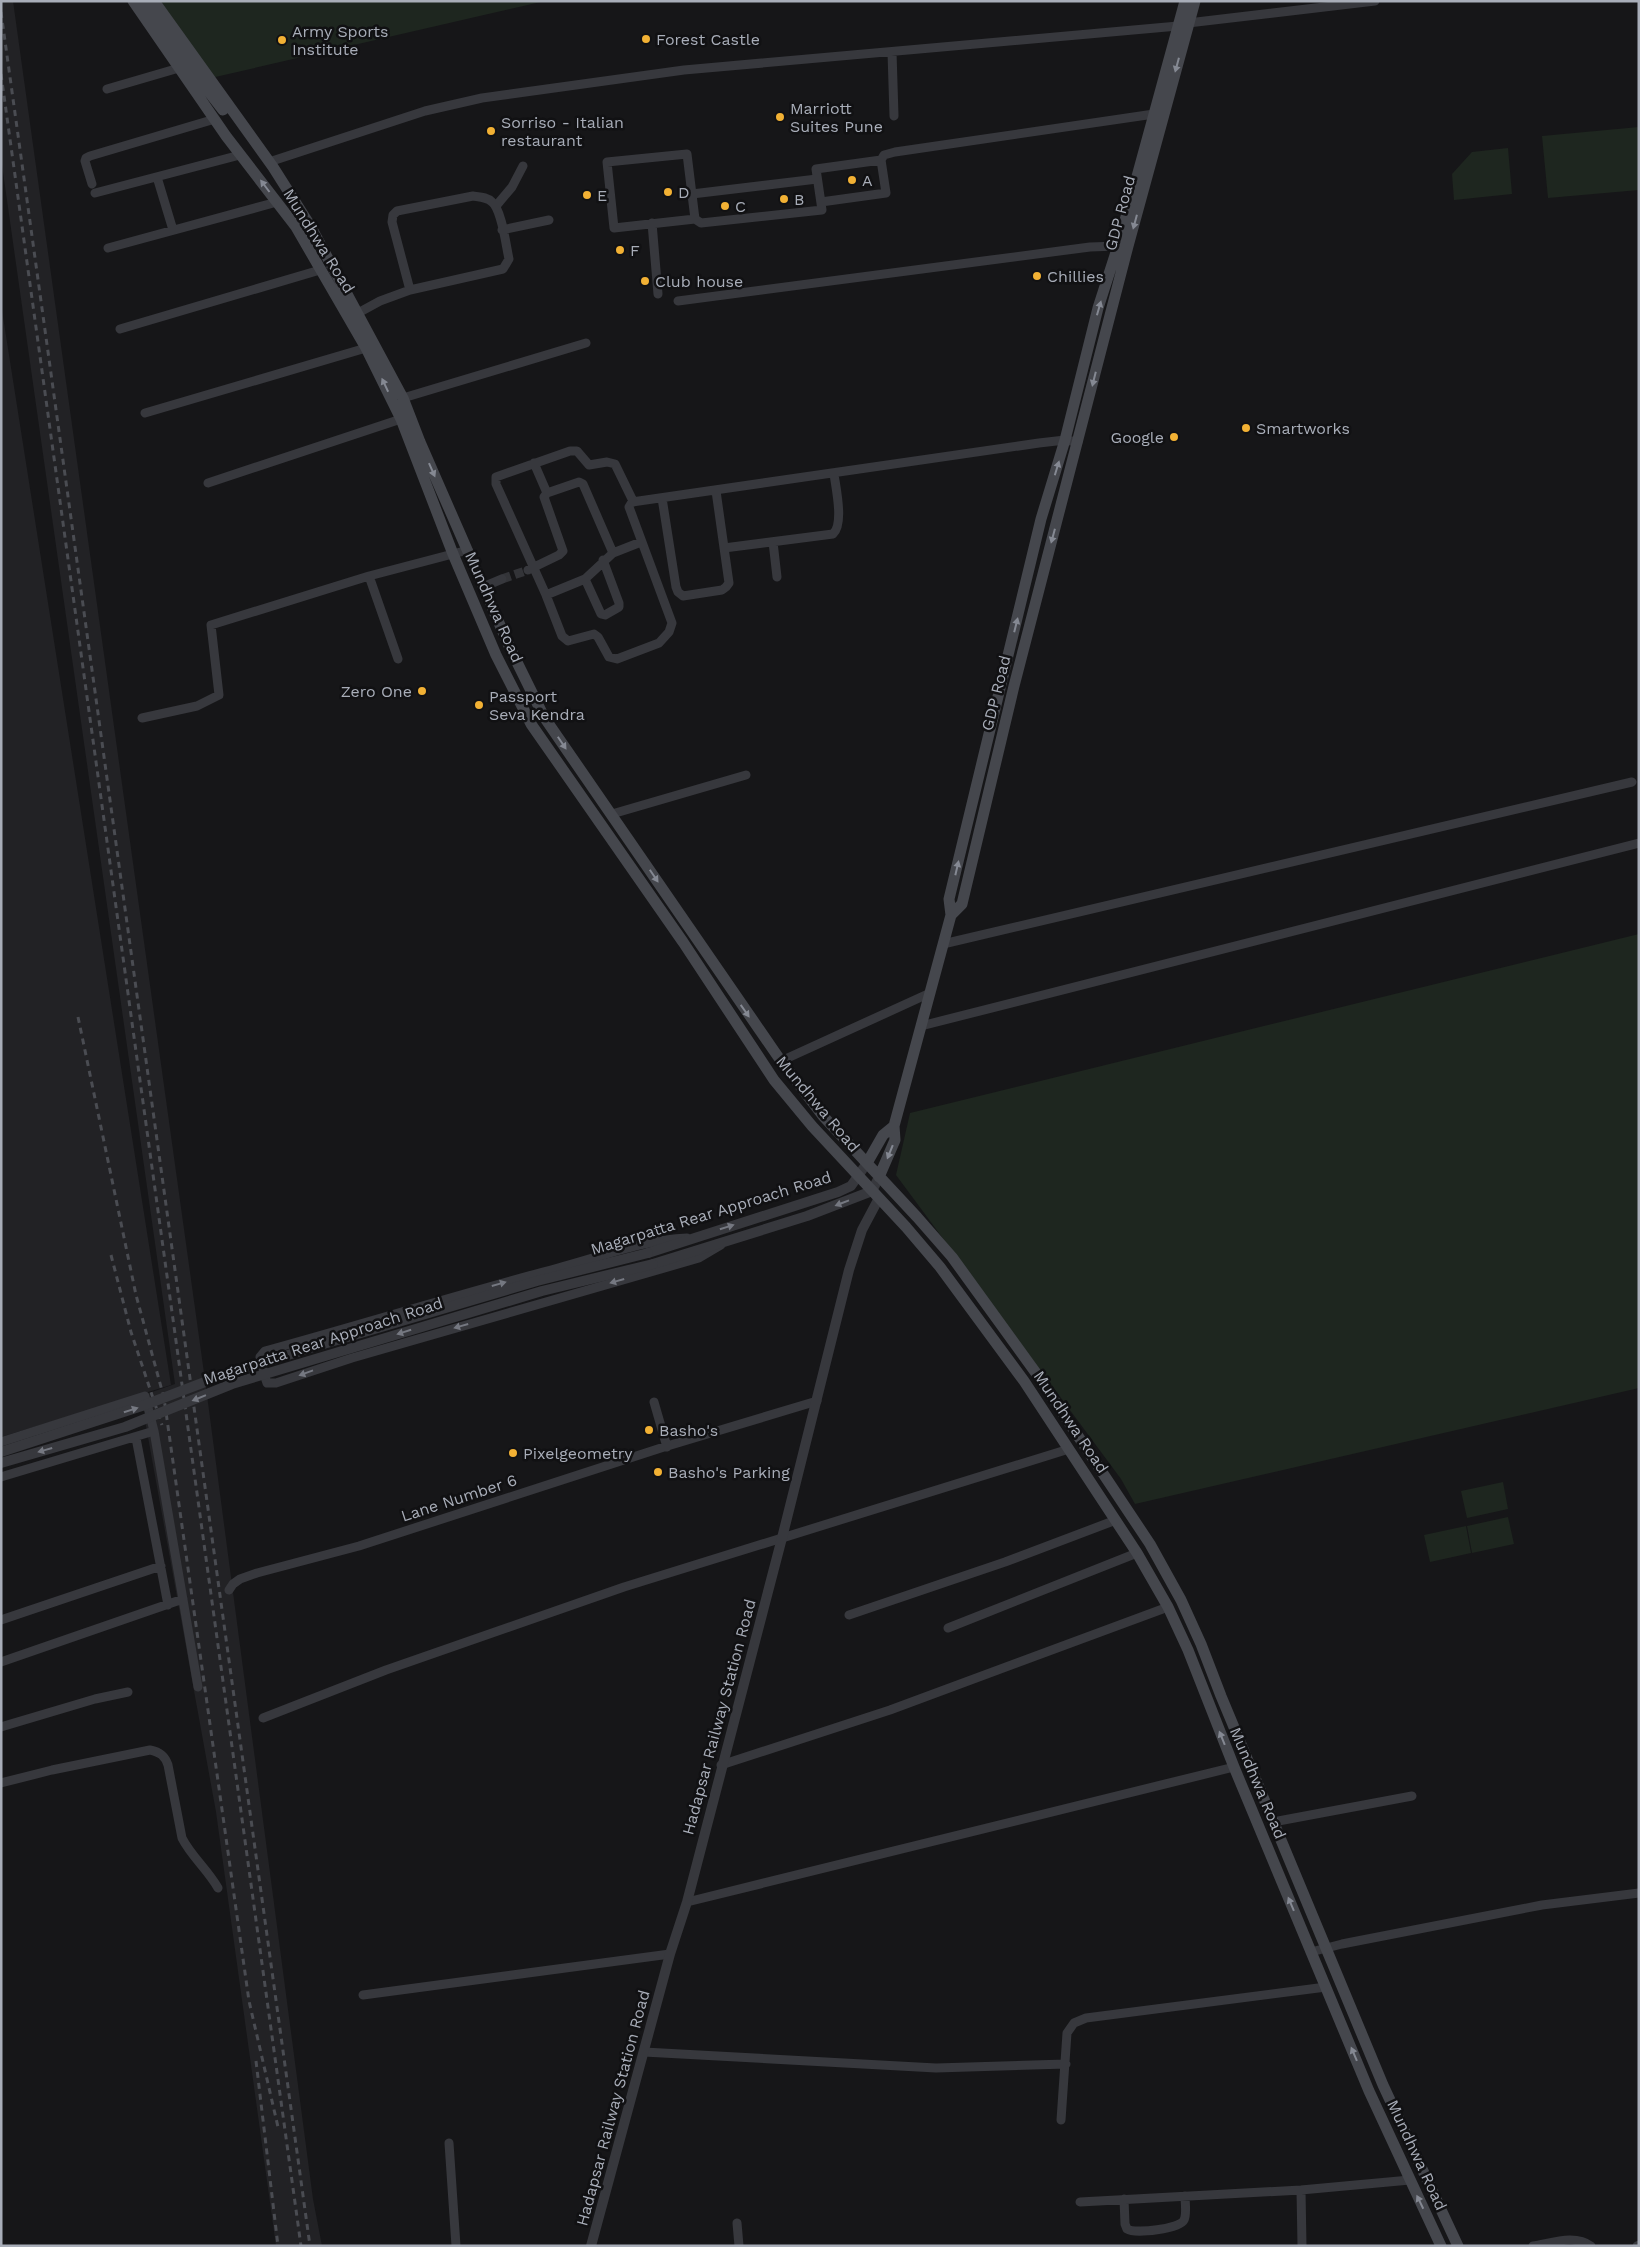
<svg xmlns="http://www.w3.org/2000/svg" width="1640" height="2247" font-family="'Work Sans',sans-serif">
<rect width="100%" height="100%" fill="#161618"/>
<path fill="#222225" d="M1,1H13L205,1380L313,2199L322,2246H276L216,1812L144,1415L151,1406L149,1393L175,1384L1,158Z
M1,304L171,1385L1,1437Z"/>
<path fill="#1e261f" d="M160,1H545L211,78Z
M1639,127V190L1548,198L1542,136Z
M1508,148L1512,194L1454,200L1452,174L1472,152Z
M1639,934V1388L1135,1504L1121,1479L896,1175L910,1113Z
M1503,1482L1508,1509L1467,1518L1461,1491Z
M1508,1517L1514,1544L1472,1553L1467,1526Z
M1466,1526L1471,1553L1430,1562L1424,1535Z"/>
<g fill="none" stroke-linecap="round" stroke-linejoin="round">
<path stroke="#333438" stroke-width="9" stroke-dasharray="9 4.5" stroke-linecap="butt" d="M502,579L528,570"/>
<path stroke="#37383d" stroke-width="9" d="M892,52L894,116
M107,89L179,68
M687,154L695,219L614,228L607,162Z
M269,162L425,111L482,98L684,70L1178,26L1188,23L1375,1
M157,177L173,230
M92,184L85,161L86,158L90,156L215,119
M95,193L240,155
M692,194L817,179
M821,202L886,193L881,160
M496,206L512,187L523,166
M695,219L701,223L822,210L816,169L881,160L884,155L895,152L1154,114
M652,223L658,294
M502,230L549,220
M108,248L277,202
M678,301L1090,247L1118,246
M358,313L380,301L410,290L392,222L393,215L397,211L473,196C480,197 487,197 492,202C502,210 506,246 509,259L503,269L410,290
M120,329L320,270
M403,398L586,343
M145,413L366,348
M534,463L547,493
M208,483L401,419
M662,498L676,587L678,592L683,596L722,590L726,587L729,583L716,491
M633,501L615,464L607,462L589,465L577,451H570L496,477V484L546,595L562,636L568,641L594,634L598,637L609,657L617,659L659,643L669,632L672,623L629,507L632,502L1039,443L1065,440L1078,442
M773,542L777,577
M724,548L833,534C844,524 836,489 834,474
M528,570L559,555L563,551L544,497L547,493L579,482L583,484L613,553
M369,576L398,659
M585,579L601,614L605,615L619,607V603L603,560
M483,587L502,579
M546,595L585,579L613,553L641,542
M142,718L197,706L219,695L211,625L369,576L468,550
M612,814L746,775
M943,944L1632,782
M921,1026L1639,843
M781,1061L930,993
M687,1238C643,1240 600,1257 558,1268C460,1294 363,1324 265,1351L260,1357L266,1380L267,1383H276L352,1358L699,1258L721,1245
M654,1402L667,1447
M136,1438L168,1605
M1,1442L145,1396L154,1431L198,1687
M1,1477L154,1431
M229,1590L233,1584L240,1579L257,1573L359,1546L664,1447L817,1401
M849,1615L1005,1562L1116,1520
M1,1620L161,1566
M948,1628L1137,1553
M1,1662L183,1599
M263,1718L386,1670L624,1587L1069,1449
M1,1727L95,1699L128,1692
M721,1765L890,1710L1168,1607
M1,1783L52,1770L150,1750C160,1752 165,1756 168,1765L182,1838C191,1856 208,1870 218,1888
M1273,1822L1412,1796
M687,1902L1234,1767
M1311,1952L1342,1944L1542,1905L1639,1893
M363,1995L670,1954
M644,2052L936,2068L1066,2064
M1061,2120L1067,2033L1074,2023L1086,2018L1326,1987
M449,2143L456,2246
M1301,2190L1302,2246
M1124,2199L1125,2224L1127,2229C1135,2234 1180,2229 1184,2220C1187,2214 1185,2203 1185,2196
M1080,2202L1301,2190L1410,2180
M737,2223L739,2246
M1533,2246C1552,2243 1575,2234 1591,2246
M1637,2246L1639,2245"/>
<path stroke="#37383d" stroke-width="10" d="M648,1253L838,1192L851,1186L867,1163
M653,1264L807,1216L872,1191L879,1177
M591,2246L670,1954L687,1902L782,1538L849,1270L862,1230L879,1198"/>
<path stroke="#45474d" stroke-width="11" d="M133,1L226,136L296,227L366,348L401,419L453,554L496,655L531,724L683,942L774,1080L812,1126L906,1227L940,1267L1024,1381L1137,1553L1168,1607L1188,1650L1234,1767L1369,2091L1441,2246
M144,1L181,56L223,110
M154,1L273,167L311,227L403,398L420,442L510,648L544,717L781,1061L823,1116L917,1217L952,1257L1036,1373L1150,1544L1181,1600L1201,1644L1221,1696L1383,2085L1458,2246
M951,915L962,904L1014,686L1128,246L1195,1
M867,1163L883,1135L894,1126
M879,1177L895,1140L894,1126L951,915L949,899L1041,519L1065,440L1098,308L1118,246L1185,1"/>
<path stroke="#4a4c52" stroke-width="3" stroke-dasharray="6 5" stroke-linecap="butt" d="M1,12L310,2246
M1,74L301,2246
M78,1017L136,1295L164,1398L249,2001L278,2127
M111,1255L131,1332L162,1425
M256,2061L278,2246"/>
<path stroke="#37383d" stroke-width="10" d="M1,1452L142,1406L218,1377L310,1348L537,1281L648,1253
M1,1463L125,1427L232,1384L542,1291L653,1264"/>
</g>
<defs><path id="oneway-solid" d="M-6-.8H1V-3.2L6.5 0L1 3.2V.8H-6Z" transform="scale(1.25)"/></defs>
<g fill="#858993">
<use href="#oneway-solid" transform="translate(1177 65) rotate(105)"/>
<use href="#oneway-solid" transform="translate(265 186) rotate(-127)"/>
<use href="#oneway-solid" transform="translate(1135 222) rotate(105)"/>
<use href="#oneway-solid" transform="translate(1099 308) rotate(-74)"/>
<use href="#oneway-solid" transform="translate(1094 379) rotate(104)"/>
<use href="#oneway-solid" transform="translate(385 385) rotate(-115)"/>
<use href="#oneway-solid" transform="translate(1057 468) rotate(-73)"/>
<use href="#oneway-solid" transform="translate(432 470) rotate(66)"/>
<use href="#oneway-solid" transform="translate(1053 536) rotate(105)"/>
<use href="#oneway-solid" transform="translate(1016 625) rotate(-76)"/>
<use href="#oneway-solid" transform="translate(562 743) rotate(56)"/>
<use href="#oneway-solid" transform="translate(957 868) rotate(-77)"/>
<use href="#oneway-solid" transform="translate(654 876) rotate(56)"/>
<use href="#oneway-solid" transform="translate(745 1011) rotate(55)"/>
<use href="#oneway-solid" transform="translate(890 1152) rotate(112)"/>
<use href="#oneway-solid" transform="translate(1222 1738) rotate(-112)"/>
<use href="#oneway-solid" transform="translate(1291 1904) rotate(-113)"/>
<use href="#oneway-solid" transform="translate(1354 2054) rotate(-113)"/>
<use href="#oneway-solid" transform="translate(1420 2202) rotate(-116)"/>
</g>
<g fill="#757881">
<use href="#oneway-solid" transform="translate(842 1203) rotate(159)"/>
<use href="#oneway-solid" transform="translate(727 1227) rotate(-18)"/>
<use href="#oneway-solid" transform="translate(617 1281) rotate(164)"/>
<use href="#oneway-solid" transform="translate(499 1284) rotate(-16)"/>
<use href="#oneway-solid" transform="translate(461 1326) rotate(164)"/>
<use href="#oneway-solid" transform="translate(404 1332) rotate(163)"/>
<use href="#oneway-solid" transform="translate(306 1373) rotate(160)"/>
<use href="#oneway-solid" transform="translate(199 1398) rotate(158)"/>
<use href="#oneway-solid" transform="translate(131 1410) rotate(-18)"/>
<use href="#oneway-solid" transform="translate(45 1450) rotate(164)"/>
</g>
<g fill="#f2b134" stroke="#111113" stroke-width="2">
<circle cx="646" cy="39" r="5"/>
<circle cx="282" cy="40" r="5"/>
<circle cx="780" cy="117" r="5"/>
<circle cx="491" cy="131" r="5"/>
<circle cx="852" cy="180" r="5"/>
<circle cx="668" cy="192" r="5"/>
<circle cx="587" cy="195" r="5"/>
<circle cx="784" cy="199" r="5"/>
<circle cx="725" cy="206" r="5"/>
<circle cx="620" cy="250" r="5"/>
<circle cx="1037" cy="276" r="5"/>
<circle cx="645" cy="281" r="5"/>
<circle cx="1246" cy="428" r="5"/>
<circle cx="1174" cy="437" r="5"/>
<circle cx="422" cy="691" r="5"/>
<circle cx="479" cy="705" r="5"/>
<circle cx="649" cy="1430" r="5"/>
<circle cx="513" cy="1453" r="5"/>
<circle cx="658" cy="1472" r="5"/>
</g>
<g text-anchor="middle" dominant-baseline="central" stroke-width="5" stroke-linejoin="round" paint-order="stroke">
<g font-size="16" fill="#a8adb8" stroke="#111113" text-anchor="start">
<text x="292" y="31">Army Sports<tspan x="292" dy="18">Institute</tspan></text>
<text x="656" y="39">Forest Castle</text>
<text x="790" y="108">Marriott<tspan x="790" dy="18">Suites Pune</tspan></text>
<text x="501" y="122">Sorriso - Italian<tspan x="501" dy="18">restaurant</tspan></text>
<text x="862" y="180">A</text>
<text x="678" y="192">D</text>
<text x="597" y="195">E</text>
<text x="794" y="199">B</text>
<text x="735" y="206">C</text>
<text x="630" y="250">F</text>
<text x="1047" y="276">Chillies</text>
<text x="655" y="281">Club house</text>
<text x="1256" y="428">Smartworks</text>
<text x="1164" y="437" text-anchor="end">Google</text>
<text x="412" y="691" text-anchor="end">Zero One</text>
<text x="489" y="696">Passport<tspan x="489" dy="18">Seva Kendra</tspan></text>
<text x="659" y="1430">Basho's</text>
<text x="523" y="1453">Pixelgeometry</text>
<text x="668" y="1472">Basho's Parking</text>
</g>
<g font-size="16" fill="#a8adb8" stroke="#111113">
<text transform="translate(1120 213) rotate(-75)">GDP Road</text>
<text transform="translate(319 241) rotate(58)">Mundhwa Road</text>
<text transform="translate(494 607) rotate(66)">Mundhwa Road</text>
<text transform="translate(996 693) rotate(-76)">GDP Road</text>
<text transform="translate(818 1104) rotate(50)">Mundhwa Road</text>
<text transform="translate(711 1213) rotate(-17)">Magarpatta Rear Approach Road</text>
<text transform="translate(323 1341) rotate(-18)">Magarpatta Rear Approach Road</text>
<text transform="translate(1071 1422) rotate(56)">Mundhwa Road</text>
<text transform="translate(459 1498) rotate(-18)">Lane Number 6</text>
<text transform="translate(719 1717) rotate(-75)">Hadapsar Railway Station Road</text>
<text transform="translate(1258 1783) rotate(67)">Mundhwa Road</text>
<text transform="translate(613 2108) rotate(-75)">Hadapsar Railway Station Road</text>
<text transform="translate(1417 2155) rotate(65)">Mundhwa Road</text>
</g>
</g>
<rect width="1640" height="2247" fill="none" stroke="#a8adb8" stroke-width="5"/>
</svg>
